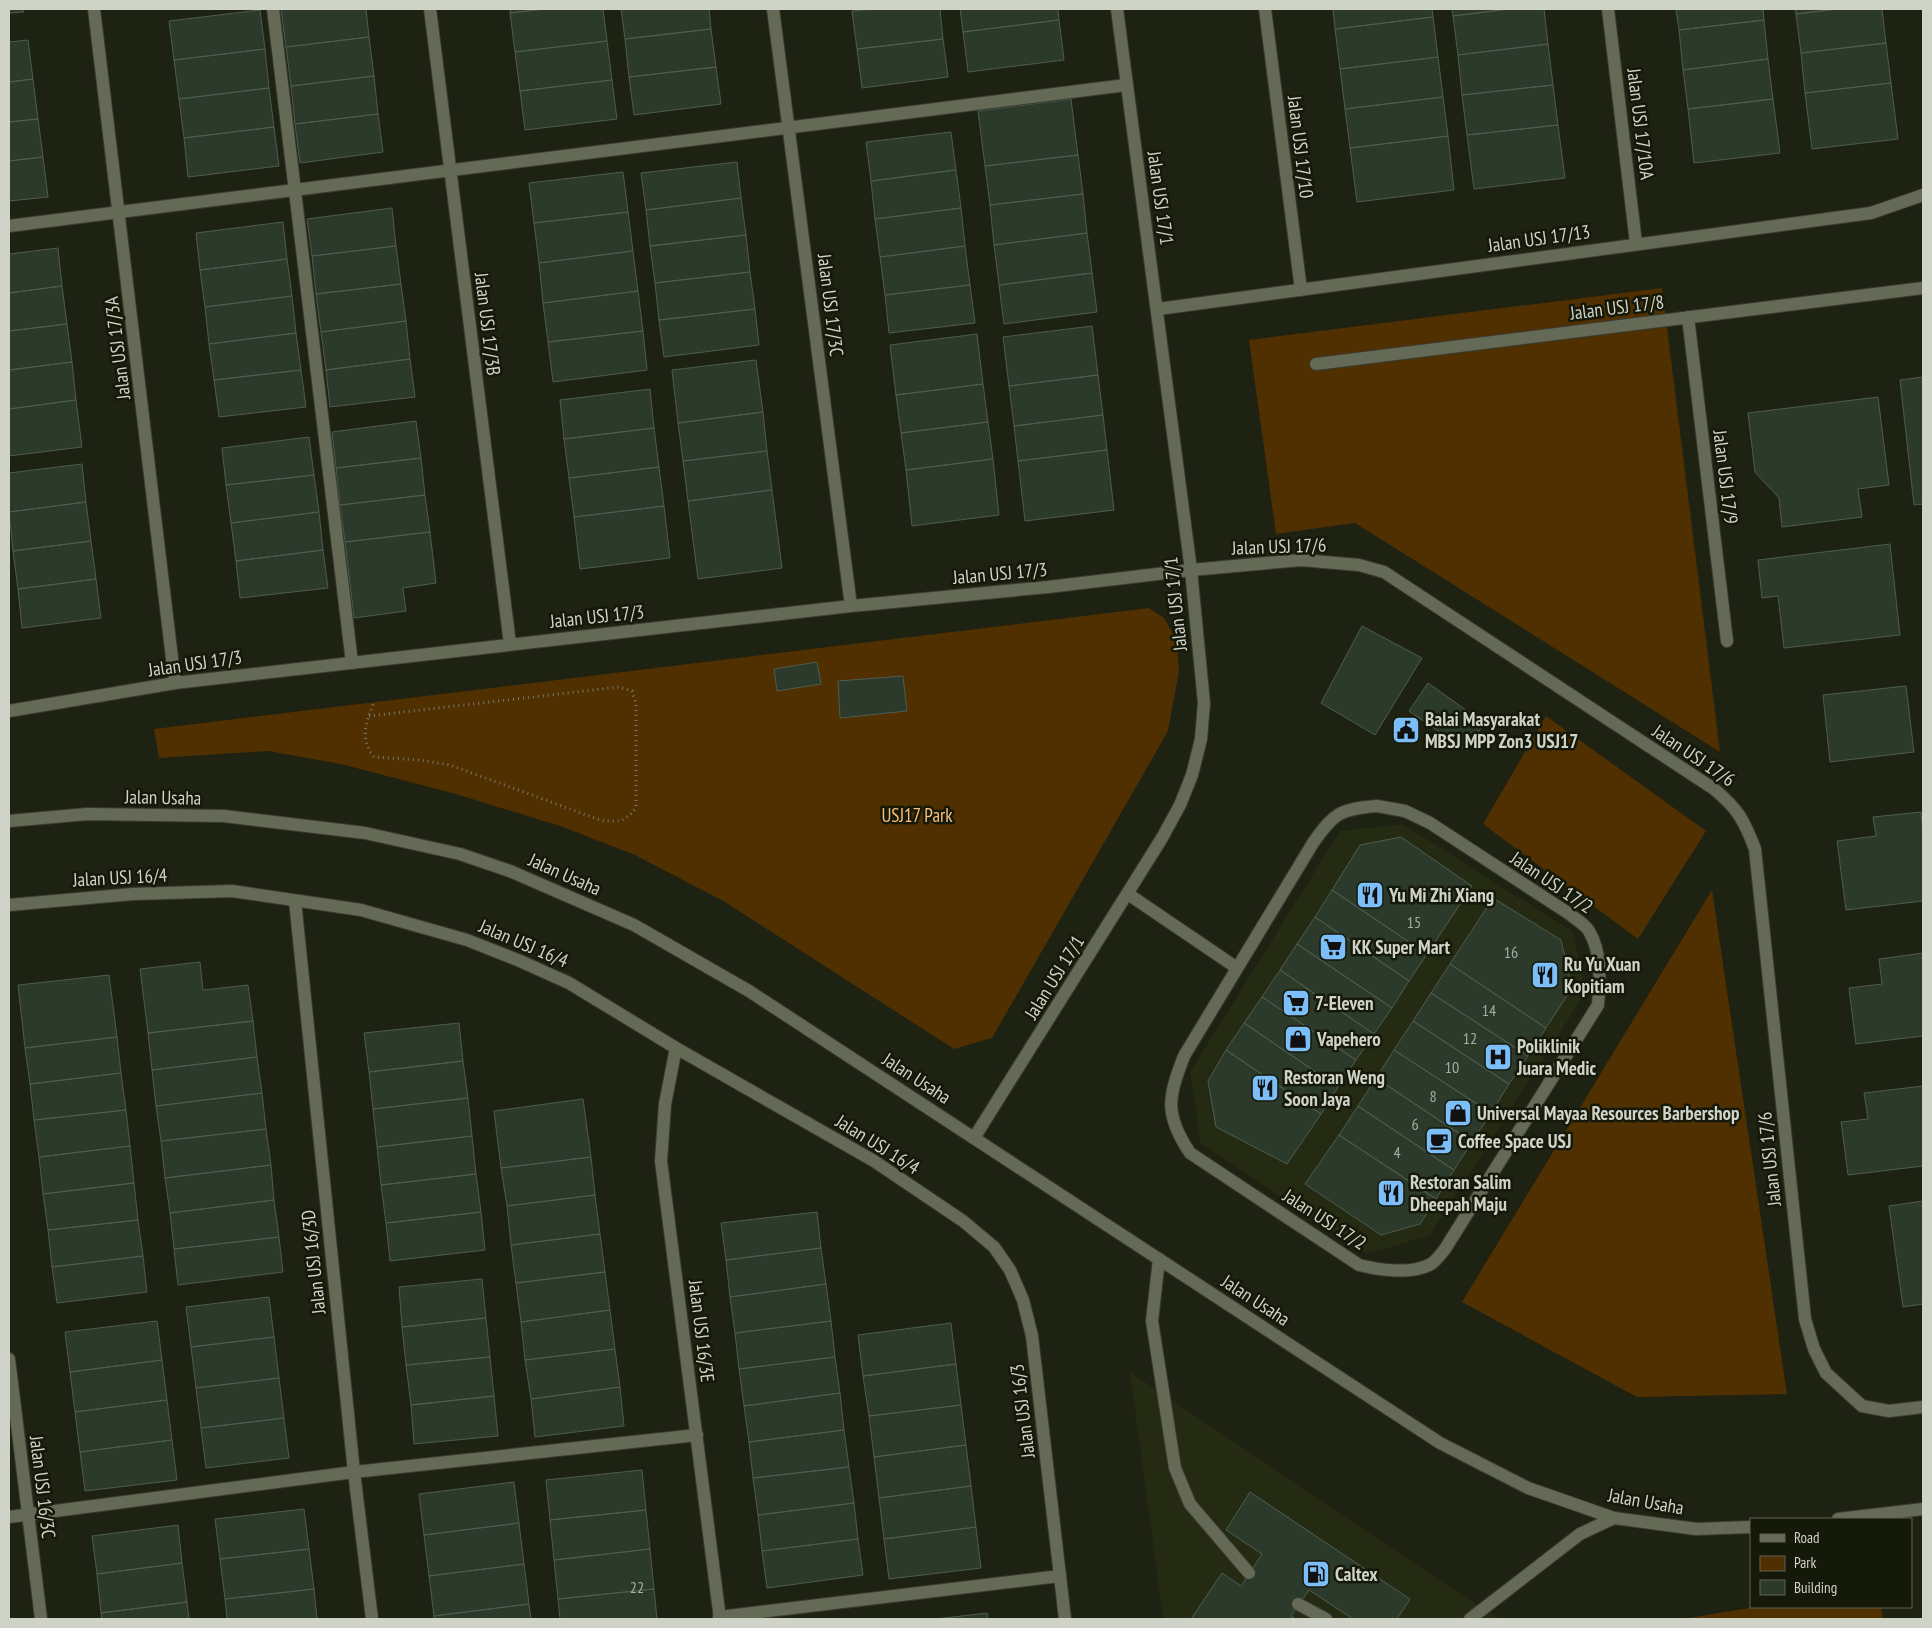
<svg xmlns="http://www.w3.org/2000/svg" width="1932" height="1628" font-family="'PT Sans Narrow',sans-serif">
<rect width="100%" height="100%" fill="#1e2212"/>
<path fill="#252a13" d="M1403,824L1573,932L1586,992L1430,1235L1367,1254L1201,1144L1190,1072L1340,831Z
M1130,1372L1499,1619H1163Z"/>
<path fill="#502f00" d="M1662,288L1720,752L1355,523L1276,534L1249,340Z
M1149,608L1164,618L1177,641L1179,671L1168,731L992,1038L954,1049L725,902L635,855L563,827L456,794L341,764L268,751L159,758L154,729Z
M1546,716L1706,831L1638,939L1483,824Z
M1712,890L1787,1394L1637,1397L1462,1302Z
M1755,1607H1881L1883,1619H1683Z"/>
<path fill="#2c3a2c" stroke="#4e5d4e" d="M9,9H23L24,12L9,13Z
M281,9H366L369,37L286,47Z
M510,9H544L510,13Z
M544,9H603L607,41L515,52L510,13Z
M621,9H709L711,29L625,39Z
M874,9H940L943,39L857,49L852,11Z
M960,9H1058L1059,20L963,32Z
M1333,9H1432L1433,17L1335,29Z
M1452,9H1509L1453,16Z
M1509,9H1544L1548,44L1458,55L1453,16Z
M1676,9H1763L1764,20L1679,30Z
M1795,9H1838L1796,14Z
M1838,9H1882L1886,43L1801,53L1796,14Z
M260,10L265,49L174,60L169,21Z
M1433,17L1438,57L1340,69L1335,29Z
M1059,20L1064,60L968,72L963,32Z
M1764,20L1768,59L1683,70L1679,30Z
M711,29L716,67L629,77L625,39Z
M369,37L374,76L291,86L286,47Z
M943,39L948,77L862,88L857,49Z
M28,40L33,79L9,82V42Z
M607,41L612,80L520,91L515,52Z
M1886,43L1891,83L1805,93L1801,53Z
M1548,44L1553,85L1462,95L1458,55Z
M265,49L269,88L179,99L174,60Z
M1438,57L1443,97L1345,109L1340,69Z
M1768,59L1773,99L1688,109L1683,70Z
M716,67L721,104L634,115L629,77Z
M374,76L378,114L295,124L291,86Z
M33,79L38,119L9,122V82Z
M612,80L617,119L525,130L520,91Z
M1891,83L1898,139L1812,149L1805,93Z
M1553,85L1558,125L1467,135L1462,95Z
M269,88L274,127L184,138L179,99Z
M1443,97L1448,136L1350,148L1345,109Z
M1071,99L1078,155L985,166L978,111Z
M1773,99L1780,153L1694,163L1688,109Z
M378,114L383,152L300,163L295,124Z
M38,119L43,157L9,161V122Z
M1558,125L1565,178L1474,189L1467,135Z
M274,127L279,166L188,177L184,138Z
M951,132L956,170L871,181L866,142Z
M1448,136L1454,190L1357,202L1350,148Z
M1078,155L1083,194L990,205L985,166Z
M43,157L48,197L9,201V161Z
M737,162L741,198L646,210L641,173Z
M956,170L961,208L875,219L871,181Z
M623,172L628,212L534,223L529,183Z
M1083,194L1087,233L994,245L990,205Z
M741,198L746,235L650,246L646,210Z
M392,208L396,246L312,256L307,219Z
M961,208L965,246L880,257L875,219Z
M628,212L633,251L539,263L534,223Z
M283,222L287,259L200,270L196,233Z
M1087,233L1092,273L999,285L994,245Z
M746,235L750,272L655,283L650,246Z
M396,246L401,284L316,294L312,256Z
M965,246L970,285L885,295L880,257Z
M58,248L62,286L9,293V254Z
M633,251L638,291L543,303L539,263Z
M287,259L292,296L205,307L200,270Z
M750,272L755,309L659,320L655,283Z
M1092,273L1097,312L1004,324L999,285Z
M401,284L406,321L321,332L316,294Z
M970,285L975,323L889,333L885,295Z
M62,286L67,324L9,331V293Z
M638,291L643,331L548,342L543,303Z
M292,296L296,333L209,344L205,307Z
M755,309L759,345L664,357L659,320Z
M406,321L410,359L326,370L321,332Z
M67,324L72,362L9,370V331Z
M1092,326L1098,375L1009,386L1003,337Z
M643,331L647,370L553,382L548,342Z
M296,333L301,370L214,380L209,344Z
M977,334L983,384L896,395L890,345Z
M410,359L415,397L330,407L326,370Z
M756,360L763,412L678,423L672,370Z
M72,362L76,400L9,409V370Z
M301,370L306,407L219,417L214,380Z
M1098,375L1103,415L1014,426L1009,386Z
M1923,377V504L1914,505L1900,380Z
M983,384L988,422L901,433L896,395Z
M650,389L654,428L564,439L560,400Z
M1878,397L1889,485L1858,489L1862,517L1782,527L1779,498L1755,472L1748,413Z
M76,400L82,447L9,456V409Z
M763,412L767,451L683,461L678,423Z
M1103,415L1107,450L1018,461L1014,426Z
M416,421L421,458L336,468L332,432Z
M988,422L993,459L906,470L901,433Z
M654,428L659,467L569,478L564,439Z
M309,437L314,475L226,485L222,448Z
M1107,450L1114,510L1025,521L1018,461Z
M767,451L772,490L688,501L683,461Z
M421,458L425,495L340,505L336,468Z
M993,459L999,515L912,526L906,470Z
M82,464L86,502L9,512V473Z
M659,467L664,506L574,517L569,478Z
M314,475L319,512L231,523L226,485Z
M772,490L782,568L698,579L688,501Z
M425,495L430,532L345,542L340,505Z
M86,502L91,541L13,551L9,512Z
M664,506L670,558L580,569L574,517Z
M319,512L323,550L236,561L231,523Z
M430,532L436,583L403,588L406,611L354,618L345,542Z
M91,541L96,579L18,589L13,551Z
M1890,544L1900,635L1784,648L1778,596L1762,598L1758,560Z
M323,550L328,588L240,598L236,561Z
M96,579L101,618L22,628L18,589Z
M1362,626L1422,658L1375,735L1321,703Z
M817,662L821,684L777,691L774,669Z
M903,676L907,711L840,718L838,681Z
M1428,683L1484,723L1467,751L1409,711Z
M1906,686L1914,752L1830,762L1823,695Z
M1921,812L1923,833V901L1846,910L1837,841L1876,836L1873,817Z
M1401,837L1472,886L1427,954L1332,890L1360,845Z
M1332,890L1427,954L1409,981L1315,917Z
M1493,898L1561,940L1572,988L1546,1028L1450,964Z
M1315,917L1409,981L1392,1008L1297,944Z
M1297,944L1392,1008L1374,1034L1280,970Z
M1923,953V1036L1856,1044L1849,988L1882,984L1879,959Z
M200,962L203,990L248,985L253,1021L148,1033L140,969Z
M1450,964L1546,1028L1528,1056L1431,993Z
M1280,970L1374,1034L1356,1060L1262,997Z
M109,975L117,1037L25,1048L18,985Z
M1431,993L1528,1056L1509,1084L1413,1021Z
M1262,997L1356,1060L1338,1087L1244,1023Z
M253,1021L257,1057L152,1070L148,1033Z
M1413,1021L1509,1084L1491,1113L1394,1050Z
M459,1023L463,1061L369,1072L364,1033Z
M1244,1023L1338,1087L1321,1114L1226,1050Z
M117,1037L121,1073L30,1084L25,1048Z
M1226,1050L1321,1114L1287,1164L1216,1127L1208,1081Z
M1394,1050L1491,1113L1472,1142L1376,1078Z
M257,1057L262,1093L156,1106L152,1070Z
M463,1061L468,1098L373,1109L369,1072Z
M121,1073L126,1110L34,1120L30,1084Z
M1376,1078L1472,1142L1454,1170L1358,1106Z
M1923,1086V1166L1848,1175L1841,1122L1868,1119L1864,1093Z
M262,1093L266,1129L161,1141L156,1106Z
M468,1098L472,1136L377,1147L373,1109Z
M583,1099L591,1157L501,1168L494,1111Z
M1358,1106L1454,1170L1436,1199L1339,1135Z
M126,1110L130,1146L39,1157L34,1120Z
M266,1129L271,1165L165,1178L161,1141Z
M1339,1135L1436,1199L1420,1224L1381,1235L1305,1184Z
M472,1136L476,1174L381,1185L377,1147Z
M130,1146L134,1183L43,1194L39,1157Z
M591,1157L595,1195L507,1206L501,1168Z
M271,1165L274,1200L170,1213L165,1178Z
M476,1174L481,1212L386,1223L381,1185Z
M134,1183L138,1220L48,1230L43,1194Z
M595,1195L600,1234L511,1245L507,1206Z
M274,1200L279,1237L174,1249L170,1213Z
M1923,1201V1304L1903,1307L1889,1206Z
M481,1212L485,1250L390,1261L386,1223Z
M817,1212L821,1248L726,1260L721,1223Z
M138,1220L143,1256L52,1267L48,1230Z
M600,1234L605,1272L516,1283L511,1245Z
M279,1237L283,1272L178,1285L174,1249Z
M821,1248L826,1284L730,1297L726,1260Z
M143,1256L147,1292L57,1303L52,1267Z
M605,1272L610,1310L521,1322L516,1283Z
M482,1279L486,1318L402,1327L399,1287Z
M826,1284L831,1321L735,1333L730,1297Z
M269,1297L274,1337L191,1347L186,1307Z
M610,1310L615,1349L525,1360L521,1322Z
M486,1318L490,1357L406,1365L402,1327Z
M157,1321L162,1360L70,1372L65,1332Z
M831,1321L835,1357L739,1369L735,1333Z
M951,1323L956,1364L863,1376L858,1335Z
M274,1337L279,1378L196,1388L191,1347Z
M615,1349L620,1387L531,1399L525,1360Z
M490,1357L494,1396L411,1405L406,1365Z
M835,1357L840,1393L744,1406L739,1369Z
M162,1360L167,1400L75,1412L70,1372Z
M956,1364L961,1405L869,1416L863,1376Z
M279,1378L284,1418L201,1428L196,1388Z
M620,1387L624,1426L535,1437L531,1399Z
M840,1393L844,1430L749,1442L744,1406Z
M494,1396L498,1436L414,1444L411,1405Z
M167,1400L172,1440L80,1452L75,1412Z
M961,1405L966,1445L874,1457L869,1416Z
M284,1418L289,1458L206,1468L201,1428Z
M844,1430L849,1467L753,1478L749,1442Z
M172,1440L177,1480L85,1491L80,1452Z
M966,1445L971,1486L879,1498L874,1457Z
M849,1467L854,1503L758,1515L753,1478Z
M642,1470L646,1510L550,1520L546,1480Z
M514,1482L519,1523L424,1535L419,1494Z
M971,1486L976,1527L884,1539L879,1498Z
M1250,1492L1410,1599L1397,1619H1353L1309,1590L1291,1616L1296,1619H1191L1222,1573L1241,1586L1262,1554L1226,1530Z
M854,1503L858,1539L762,1551L758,1515Z
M304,1509L309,1549L220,1559L215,1519Z
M646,1510L650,1549L554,1560L550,1520Z
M519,1523L524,1564L429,1576L424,1535Z
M178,1525L182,1563L97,1574L92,1536Z
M976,1527L981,1568L889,1579L884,1539Z
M858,1539L863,1575L767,1588L762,1551Z
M309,1549L314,1589L225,1599L220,1559Z
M650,1549L654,1589L558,1599L554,1560Z
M182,1563L187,1602L101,1613L97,1574Z
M524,1564L529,1604L434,1616L429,1576Z
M314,1589L317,1619H227L225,1599Z
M654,1589L657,1619H560L558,1599Z
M187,1602L189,1619H102L101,1613Z
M529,1604L531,1619H434V1616Z
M987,1613L988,1619H936Z"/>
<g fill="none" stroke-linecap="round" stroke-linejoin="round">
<g stroke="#393c31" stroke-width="14">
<path id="service" d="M273,9L352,663
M9,226L1126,85
M1377,806L1405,811L1430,823L1568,913C1574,918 1585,924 1589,931C1602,953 1600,980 1598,1005L1445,1249C1441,1254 1436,1261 1431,1264C1412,1275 1379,1270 1359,1265L1190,1153C1164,1114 1168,1098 1184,1056L1313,843C1334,813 1340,809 1377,806Z
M1128,894L1237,968
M1159,1259L1152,1321L1175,1468L1190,1504L1249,1573
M9,1517L354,1472L697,1435
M1298,1604L1326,1619
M719,1617L1060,1576
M1470,1619L1580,1534L1614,1518"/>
</g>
<g stroke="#393c31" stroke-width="14">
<path id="minor" d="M94,9L175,683
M430,9L510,644
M773,9L851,606
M1265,9L1301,290
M1608,9L1636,243
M1158,309L1871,213L1923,195
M1688,317L1727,641
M1316,364L1923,288
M9,711L175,683L851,606L1048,587L1191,570L1301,560L1359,565L1384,572L1714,789C1738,809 1744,820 1755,849L1805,1319L1814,1349L1826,1373L1862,1406L1889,1411L1923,1407
M295,901L354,1472L372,1619
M9,905L133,894L232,891L361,910L467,940L520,961L569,983L676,1048L874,1161L963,1221L994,1247L1010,1270L1023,1300L1032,1336L1065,1619
M676,1048L665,1104L661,1161L720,1619
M974,1138L1162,838L1180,805L1192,775L1201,739L1204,703L1191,570L1117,9
M9,1359L41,1619"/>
</g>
<g stroke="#393c31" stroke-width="14">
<path id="tertiary" d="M9,821L87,814L224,816L365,833L460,854L510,871L634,925L749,991L1440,1443L1528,1488L1614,1518L1696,1529L1751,1527
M1838,1519L1923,1509"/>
</g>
<path stroke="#76796c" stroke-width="3" stroke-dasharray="1 4" stroke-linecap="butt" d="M369,716L619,687L632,691L636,703V808C624,823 618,822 600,820L450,765L419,760L374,757C359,737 366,724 374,702"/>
<use href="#service" stroke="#656a57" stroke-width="12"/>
<use href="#minor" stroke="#656a57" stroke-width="12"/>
<use href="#tertiary" stroke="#656a57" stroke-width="12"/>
</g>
<defs>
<g id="civic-square" transform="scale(1.4375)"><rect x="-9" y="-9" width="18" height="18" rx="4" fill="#7bbef8" stroke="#151909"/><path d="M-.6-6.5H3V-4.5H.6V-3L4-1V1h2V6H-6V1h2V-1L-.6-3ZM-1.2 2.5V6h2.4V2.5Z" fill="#111"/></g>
<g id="restaurant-square" transform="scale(1.4375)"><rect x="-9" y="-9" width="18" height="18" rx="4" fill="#7bbef8" stroke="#151909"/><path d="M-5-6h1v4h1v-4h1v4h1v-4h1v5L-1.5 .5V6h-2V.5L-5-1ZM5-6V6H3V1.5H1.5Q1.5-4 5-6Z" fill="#111"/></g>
<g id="supermarket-square" transform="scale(1.4375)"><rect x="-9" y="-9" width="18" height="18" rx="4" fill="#7bbef8" stroke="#151909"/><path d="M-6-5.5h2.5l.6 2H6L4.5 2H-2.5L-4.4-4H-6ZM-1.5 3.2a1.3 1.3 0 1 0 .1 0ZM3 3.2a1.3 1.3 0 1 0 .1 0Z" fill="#111"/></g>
<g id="shop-square" transform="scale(1.4375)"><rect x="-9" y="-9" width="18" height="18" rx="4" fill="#7bbef8" stroke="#151909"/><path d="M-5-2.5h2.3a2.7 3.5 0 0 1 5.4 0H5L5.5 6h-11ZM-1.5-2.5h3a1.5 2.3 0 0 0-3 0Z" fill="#111"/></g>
<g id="hospital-square" transform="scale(1.4375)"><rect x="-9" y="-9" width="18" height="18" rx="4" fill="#7bbef8" stroke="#151909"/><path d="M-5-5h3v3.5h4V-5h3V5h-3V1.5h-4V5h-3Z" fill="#111"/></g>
<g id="cafe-square" transform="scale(1.4375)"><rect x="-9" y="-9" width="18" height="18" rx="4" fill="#7bbef8" stroke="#151909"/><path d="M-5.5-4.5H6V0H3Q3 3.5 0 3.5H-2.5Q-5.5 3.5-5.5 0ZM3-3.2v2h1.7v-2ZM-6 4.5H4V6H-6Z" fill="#111"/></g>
<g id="fuel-square" transform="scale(1.4375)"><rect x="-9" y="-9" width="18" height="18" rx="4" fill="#7bbef8" stroke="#151909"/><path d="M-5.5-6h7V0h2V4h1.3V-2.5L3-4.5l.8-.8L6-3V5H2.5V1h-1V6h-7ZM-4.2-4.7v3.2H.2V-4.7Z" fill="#111"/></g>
</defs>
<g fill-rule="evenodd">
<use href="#civic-square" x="1406" y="730"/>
<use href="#restaurant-square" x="1370" y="895"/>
<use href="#supermarket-square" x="1333" y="947"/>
<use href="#restaurant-square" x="1545" y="975"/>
<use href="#supermarket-square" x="1296" y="1003"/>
<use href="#shop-square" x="1298" y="1039"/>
<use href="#hospital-square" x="1498" y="1057"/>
<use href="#restaurant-square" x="1265" y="1088"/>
<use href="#shop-square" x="1458" y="1113"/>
<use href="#cafe-square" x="1439" y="1141"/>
<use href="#restaurant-square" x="1391" y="1193"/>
<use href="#fuel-square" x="1316" y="1574"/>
</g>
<g text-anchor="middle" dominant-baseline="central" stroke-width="5" stroke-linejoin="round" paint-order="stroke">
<g font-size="16" fill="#a7ada1">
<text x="1414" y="922">15</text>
<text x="1511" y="952">16</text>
<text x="1489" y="1010">14</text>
<text x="1470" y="1038">12</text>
<text x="1452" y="1067">10</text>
<text x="1433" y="1096">8</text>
<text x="1415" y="1124">6</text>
<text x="1397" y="1152">4</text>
<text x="637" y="1587">22</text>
</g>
<g font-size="19" fill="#d0d3c8" stroke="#151909">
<text transform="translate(1641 124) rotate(83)">Jalan USJ 17/10A</text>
<text transform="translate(1301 147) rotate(83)">Jalan USJ 17/10</text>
<text transform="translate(1161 198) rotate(82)">Jalan USJ 17/1</text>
<text transform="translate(1539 238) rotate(-8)">Jalan USJ 17/13</text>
<text transform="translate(831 305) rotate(83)">Jalan USJ 17/3C</text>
<text transform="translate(1617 307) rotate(-7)">Jalan USJ 17/8</text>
<text transform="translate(488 324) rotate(83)">Jalan USJ 17/3B</text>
<text transform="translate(117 348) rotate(-97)">Jalan USJ 17/3A</text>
<text transform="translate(1726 477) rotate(83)">Jalan USJ 17/9</text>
<text transform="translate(1279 546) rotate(-2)">Jalan USJ 17/6</text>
<text transform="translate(1000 573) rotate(-5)">Jalan USJ 17/3</text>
<text transform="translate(1175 604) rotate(-96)">Jalan USJ 17/1</text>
<text transform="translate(597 616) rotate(-6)">Jalan USJ 17/3</text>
<text transform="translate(195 663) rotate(-8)">Jalan USJ 17/3</text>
<text transform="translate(1694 755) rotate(34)">Jalan USJ 17/6</text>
<text transform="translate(163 797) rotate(1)">Jalan Usaha</text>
<text transform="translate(565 874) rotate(24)">Jalan Usaha</text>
<text transform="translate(120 877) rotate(-3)">Jalan USJ 16/4</text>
<text transform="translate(1552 882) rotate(34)">Jalan USJ 17/2</text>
<text transform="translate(524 943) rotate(23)">Jalan USJ 16/4</text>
<text transform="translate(1054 977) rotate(-58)">Jalan USJ 17/1</text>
<text transform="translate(917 1078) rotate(33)">Jalan Usaha</text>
<text transform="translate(878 1144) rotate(32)">Jalan USJ 16/4</text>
<text transform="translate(1769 1159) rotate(-96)">Jalan USJ 17/6</text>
<text transform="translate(1325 1219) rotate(33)">Jalan USJ 17/2</text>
<text transform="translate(313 1262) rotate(-96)">Jalan USJ 16/3D</text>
<text transform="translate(1256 1300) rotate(33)">Jalan Usaha</text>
<text transform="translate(702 1331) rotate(83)">Jalan USJ 16/3E</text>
<text transform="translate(1022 1411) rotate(-97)">Jalan USJ 16/3</text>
<text transform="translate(43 1487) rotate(83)">Jalan USJ 16/3C</text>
<text transform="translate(1646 1501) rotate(10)">Jalan Usaha</text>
</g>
<g font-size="19" font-weight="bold" fill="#d0d3c8" stroke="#151909" text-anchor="start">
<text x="1425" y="719">Balai Masyarakat<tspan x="1425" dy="22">MBSJ MPP Zon3 USJ17</tspan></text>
<text x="1389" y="895">Yu Mi Zhi Xiang</text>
<text x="1352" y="947">KK Super Mart</text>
<text x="1564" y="964">Ru Yu Xuan<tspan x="1564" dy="22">Kopitiam</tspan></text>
<text x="1315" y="1003">7-Eleven</text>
<text x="1317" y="1039">Vapehero</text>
<text x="1517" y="1046">Poliklinik<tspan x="1517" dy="22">Juara Medic</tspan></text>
<text x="1284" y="1077">Restoran Weng<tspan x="1284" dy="22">Soon Jaya</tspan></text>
<text x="1477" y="1113">Universal Mayaa Resources Barbershop</text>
<text x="1458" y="1141">Coffee Space USJ</text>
<text x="1410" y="1182">Restoran Salim<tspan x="1410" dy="22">Dheepah Maju</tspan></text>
<text x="1335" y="1574">Caltex</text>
</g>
<g font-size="19" fill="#fcbf79" stroke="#151909">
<text x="917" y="815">USJ17 Park</text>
</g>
</g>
<rect width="1932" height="1628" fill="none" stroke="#d0d3c8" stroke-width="20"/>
<rect x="1750" y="1518" width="162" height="90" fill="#151909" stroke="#606355"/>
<rect x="1760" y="1534" width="25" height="8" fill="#656a57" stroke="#606355"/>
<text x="1794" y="1543" font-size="15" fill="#d0d3c8">Road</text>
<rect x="1760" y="1556" width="25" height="15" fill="#502f00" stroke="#606355"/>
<text x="1794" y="1568" font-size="15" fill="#d0d3c8">Park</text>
<rect x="1760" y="1580" width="25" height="15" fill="#2c3a2c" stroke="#606355"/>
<text x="1794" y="1593" font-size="15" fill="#d0d3c8">Building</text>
</svg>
